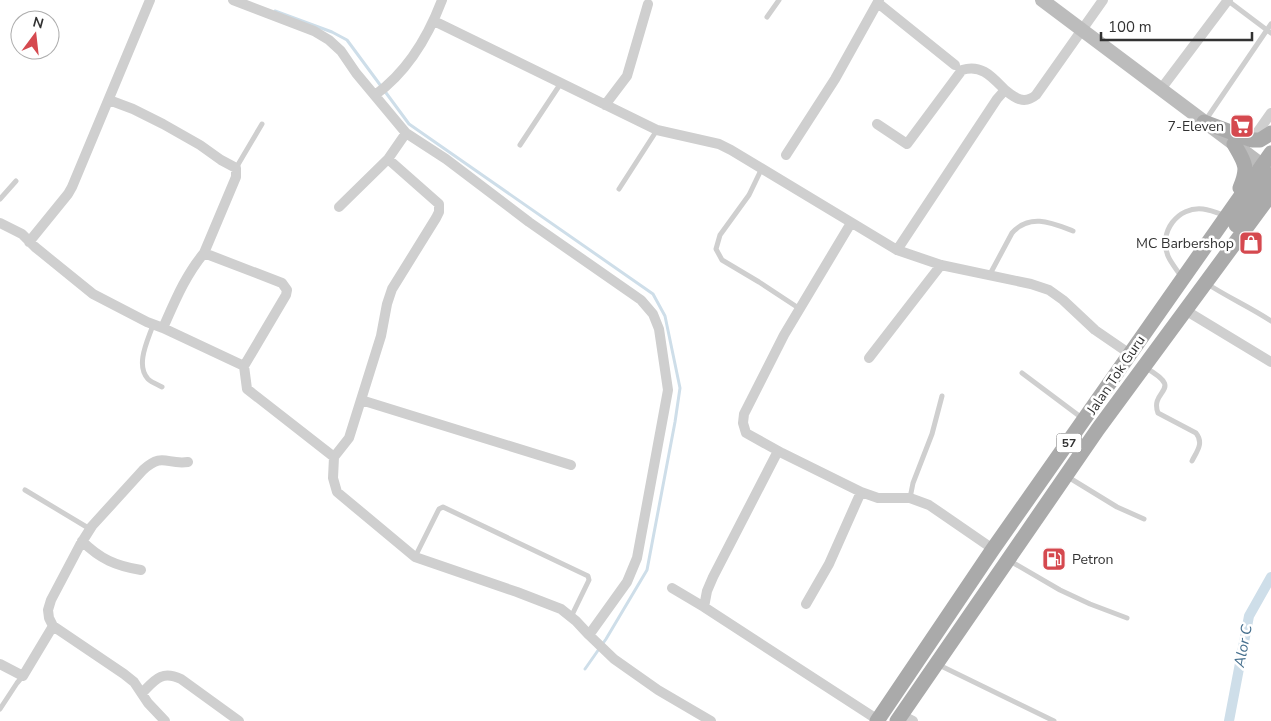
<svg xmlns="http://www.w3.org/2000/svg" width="1271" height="721" font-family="'Nunito Sans',sans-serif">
<rect width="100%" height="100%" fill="#fff"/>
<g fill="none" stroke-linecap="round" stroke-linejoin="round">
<path stroke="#cedee9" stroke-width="3" d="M275,11L332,32L347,40L409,124L653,294L665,316L680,388L675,422L647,570L606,639L585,669"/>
<path stroke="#cedee9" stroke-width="10" d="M1229,721L1249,616L1271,577"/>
<path stroke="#cfcfcf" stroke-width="5" d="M1227,0L1271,33
M767,17L779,0
M1205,121L1271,24
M520,145L561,83
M236,168L262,124
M762,168L749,195L720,235L716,249L722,260L759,282L800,309
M619,189L657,130
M0,199L16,181
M989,276L1012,233C1030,213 1052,223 1073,231
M1181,276C1177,270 1171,263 1168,256C1158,232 1178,206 1203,209C1211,210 1218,213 1226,216
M1206,283C1227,297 1250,307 1271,321
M153,325C148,340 135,365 148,379C151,382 158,385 162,387
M1146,368C1186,391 1149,389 1158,413L1196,433C1204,443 1197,451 1192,461
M1022,373L1082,418
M1068,477L1117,507L1144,519
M25,490L90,529
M910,498L913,483L932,434L942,396
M415,557L439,509L443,507L588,576L589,580L571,617
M1010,561L1060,590L1090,604L1127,618
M939,665L1054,721
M0,709L17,683L23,676"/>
<path stroke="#cfcfcf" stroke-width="10" d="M233,0L314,31L329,40L341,51L356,73L406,133L446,159L529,222L641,300L653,314L659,329L668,390L637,558L627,582L589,635
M878,3L955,65
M434,21L657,130L719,144L731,150L897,250L941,265L1031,284L1049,290L1063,300L1095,330L1130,354
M1161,89L1228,0
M375,95C407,72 428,37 442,0
M109,100L133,109L163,124L200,145L221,160L236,168V177L204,253
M605,105L627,76L648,4
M877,124L907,144L962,70C982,64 992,77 1005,90
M1252,140L1271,113
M786,155L835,79L879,0
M388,159L439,204V212L436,218L392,289L387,304L381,336L349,438L334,457L333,478L337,492L415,557L517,592L561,609L576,621L589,635L614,659L658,690L711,721
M339,207L388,159L406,133
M0,223L22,234L35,247L93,294L147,322L163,328C175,301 185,276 204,253L282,283L287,290L286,295L244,366L247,389L334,457
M851,223L784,335L744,414L743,423L746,433L782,453L861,492L878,498H910L929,505L993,549
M29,242L68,194L72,187L150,0
M897,250L997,99L1005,90C1015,98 1024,105 1036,95L1103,0
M1185,310L1271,362
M163,328L244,366
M869,358L941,265
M361,400L571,465
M82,541C100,559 116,566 141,570
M672,588L704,607L878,720
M806,604L829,564L861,492
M704,607L707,591L713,577L778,451
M0,664L23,676L53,626
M142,693C155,680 161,670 181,679L239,721
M901,715L913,721
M165,721L148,703L134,682L124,674L53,626L49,618L48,610L51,600L80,545L92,526L143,470C163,452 166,465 188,462"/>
<path stroke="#bcbcbc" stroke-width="14" d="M1042,0L1270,171"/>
<path stroke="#aaa" stroke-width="15" d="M1204,122L1252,140H1260L1271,133
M1234,144C1245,163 1249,167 1240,188
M1236,225L1271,175
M877,721L993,549L1271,153
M897,721L1098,429L1271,194"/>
</g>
<defs>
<g id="supermarket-square" transform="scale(1.25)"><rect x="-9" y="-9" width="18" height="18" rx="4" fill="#d5494f" stroke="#fff"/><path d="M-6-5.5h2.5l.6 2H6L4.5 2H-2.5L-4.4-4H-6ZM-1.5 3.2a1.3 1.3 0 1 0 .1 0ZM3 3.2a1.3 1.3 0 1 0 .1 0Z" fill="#fff"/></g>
<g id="shop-square" transform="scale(1.25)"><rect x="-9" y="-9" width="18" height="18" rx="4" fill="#d5494f" stroke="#fff"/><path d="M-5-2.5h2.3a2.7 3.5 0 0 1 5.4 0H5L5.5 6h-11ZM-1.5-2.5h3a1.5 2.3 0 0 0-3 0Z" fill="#fff"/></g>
<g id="fuel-square" transform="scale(1.25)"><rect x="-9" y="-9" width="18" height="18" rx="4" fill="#d5494f" stroke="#fff"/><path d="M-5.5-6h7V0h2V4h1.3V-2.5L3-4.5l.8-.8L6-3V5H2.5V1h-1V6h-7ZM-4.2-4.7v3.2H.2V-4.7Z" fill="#fff"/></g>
</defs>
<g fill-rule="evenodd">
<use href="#supermarket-square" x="1242" y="126"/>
<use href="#shop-square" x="1251" y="243"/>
<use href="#fuel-square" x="1054" y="559"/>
</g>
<g text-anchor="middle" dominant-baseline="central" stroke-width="5" stroke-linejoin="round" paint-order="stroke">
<rect fill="#fff" stroke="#707070" stroke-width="1" x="1056.5" y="433.5" width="25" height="19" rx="4"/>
<g font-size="12" font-weight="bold" fill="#323232">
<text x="1069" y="443">57</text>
</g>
<g font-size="14" fill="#323232" stroke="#fff" text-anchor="end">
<text x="1224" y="126">7-Eleven</text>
<text x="1234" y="243">MC Barbershop</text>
<text x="1072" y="559" text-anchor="start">Petron</text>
</g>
<g font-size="14" fill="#323232" stroke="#fff">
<text transform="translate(1116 375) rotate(-56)">Jalan Tok Guru</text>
</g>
<g font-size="15" font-style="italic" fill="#47708e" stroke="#fff">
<text transform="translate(1243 646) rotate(-79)">Alor C</text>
</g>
</g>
<g transform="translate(35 35) rotate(15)"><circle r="24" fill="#ffffff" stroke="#adadad"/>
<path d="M0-4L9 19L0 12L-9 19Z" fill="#d5494f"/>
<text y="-8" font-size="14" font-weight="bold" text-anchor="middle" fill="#323232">N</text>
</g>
<path d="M1101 32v8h151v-8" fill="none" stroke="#323232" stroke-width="2.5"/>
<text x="1108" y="32" font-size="15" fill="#323232" stroke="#ffffff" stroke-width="4" paint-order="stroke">100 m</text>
</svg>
